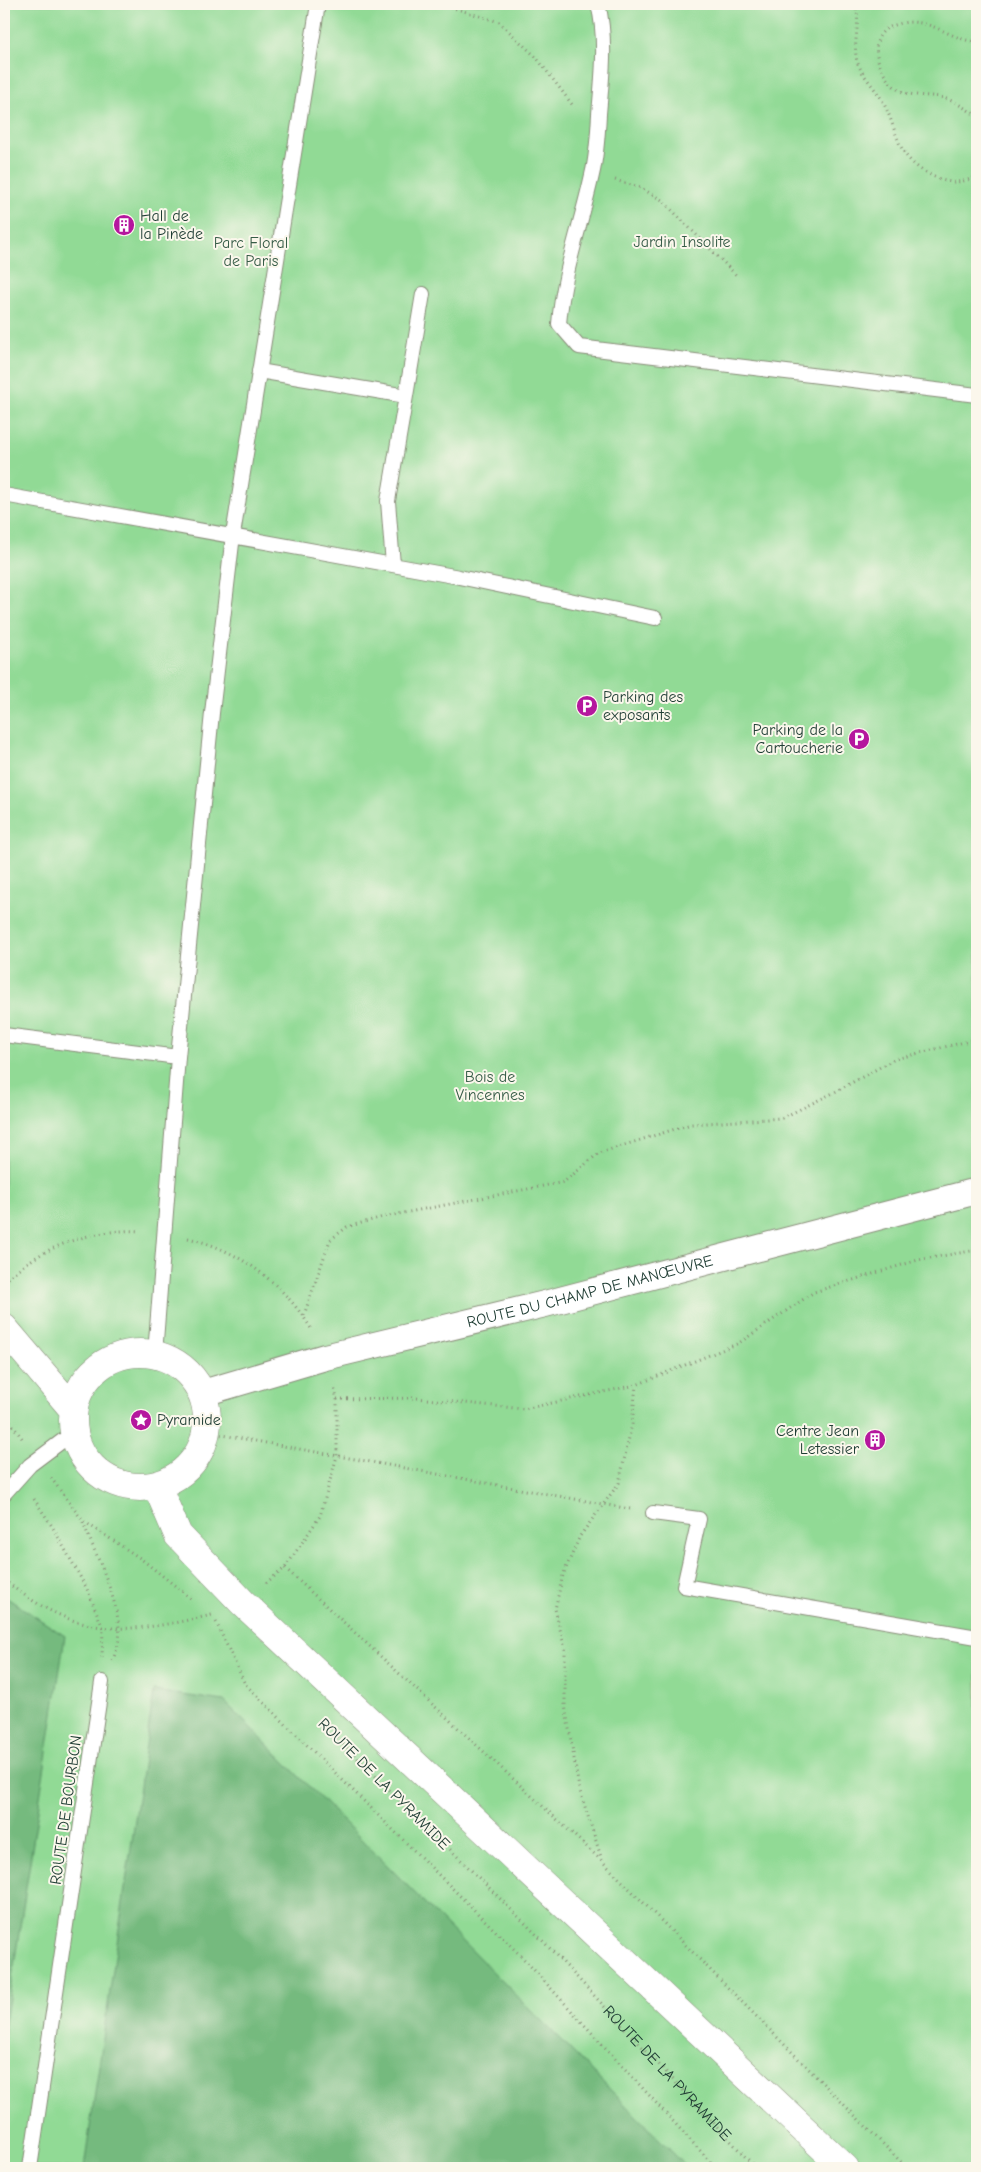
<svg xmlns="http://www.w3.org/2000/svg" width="981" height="2172" font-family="'Comic Neue',sans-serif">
<rect width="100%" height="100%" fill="#fbf7ec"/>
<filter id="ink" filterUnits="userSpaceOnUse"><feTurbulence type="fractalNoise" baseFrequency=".02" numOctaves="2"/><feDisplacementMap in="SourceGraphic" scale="10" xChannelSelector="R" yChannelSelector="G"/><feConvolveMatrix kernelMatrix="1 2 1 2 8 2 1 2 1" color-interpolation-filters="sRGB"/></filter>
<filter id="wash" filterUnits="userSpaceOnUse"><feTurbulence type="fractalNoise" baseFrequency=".0096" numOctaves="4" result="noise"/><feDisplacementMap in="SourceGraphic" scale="20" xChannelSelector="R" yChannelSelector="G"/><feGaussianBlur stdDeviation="1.12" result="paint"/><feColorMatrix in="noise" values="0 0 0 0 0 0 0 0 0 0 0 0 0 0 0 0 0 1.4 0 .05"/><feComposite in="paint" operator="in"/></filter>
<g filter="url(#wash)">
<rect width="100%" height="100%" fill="#f2dbbb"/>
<path fill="#91da95" stroke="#588c64" d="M4,4H977V2168H4Z"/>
<path fill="#74ba7e" stroke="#4a7c59" d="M4,1596L65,1636L4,2030Z
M154,1691L224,1701L688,2168H84Z"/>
</g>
<g filter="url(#ink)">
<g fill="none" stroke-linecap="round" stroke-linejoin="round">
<g stroke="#888c78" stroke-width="16">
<path id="service" d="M598,4C607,39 602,78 599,114C598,134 597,155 592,175C581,225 563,273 559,324L579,347L977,395
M259,371L406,396L423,294
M4,495L459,577L655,618
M393,565L388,501L406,396
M4,1035L178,1057L212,713L233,535L318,4
M155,1354L178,1057
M4,1494L30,1465L74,1432
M653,1513L699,1519L684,1586L977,1637
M30,2168L102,1682"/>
</g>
<g stroke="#888c78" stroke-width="28">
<g id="minor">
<path id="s2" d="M203,1393L325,1357L545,1304L977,1191"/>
</g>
</g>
<g stroke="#888c78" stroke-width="29">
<path id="tertiary" d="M4,1328L72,1408
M73 1420a67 67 0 1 1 134 0a67 67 0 1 1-134 0Z
M157,1486L178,1535L242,1602L845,2168"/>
</g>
<g stroke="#888c78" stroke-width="3" stroke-dasharray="1 4" stroke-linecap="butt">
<path d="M441,4L499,22L536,57L574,107"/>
<path d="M855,4C862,22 852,42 857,61C862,76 874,86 882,100C901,135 893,159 937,178C950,184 964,183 977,176"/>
<path d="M977,42C945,39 926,11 890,27C865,38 879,75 896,88C910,99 931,93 947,99C958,103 968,110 977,116"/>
<path d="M615,180L641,188L662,200L738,277"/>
<path d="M188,1238C240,1250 284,1284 312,1330"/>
<path d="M4,1282C37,1248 93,1228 140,1231"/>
<path d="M304,1315L330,1240L347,1227L383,1217L564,1182L599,1153L691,1124L782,1118L833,1093L895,1059L977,1039"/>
<path d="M337,1399L416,1398L524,1409L636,1385L739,1343L814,1292L918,1260L977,1250"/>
<path d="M4,1413L24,1441"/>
<path d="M206,1432L630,1509"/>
<path d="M51,1478L83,1521L140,1558L193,1600"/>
<path d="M34,1499L52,1526L87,1589L103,1628L102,1658"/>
<path d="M83,1522C96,1556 115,1591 119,1627C121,1638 117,1651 112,1661"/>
<path d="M285,1568L602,1861L907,2168"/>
<path d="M4,1580C79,1639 122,1635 212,1615"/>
<path d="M266,1583L285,1568L320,1516L337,1456V1399L334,1387"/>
<path d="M216,1622L245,1684L523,1958L716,2168"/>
<path id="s1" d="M336,1737L541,1939L756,2168"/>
<path d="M602,1860L579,1788L565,1705V1649L555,1609L563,1575L580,1536L619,1483L632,1424L636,1385"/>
</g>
<use href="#service" stroke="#fff" stroke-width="14"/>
<use href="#minor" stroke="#fff" stroke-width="26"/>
<use href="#tertiary" stroke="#fff" stroke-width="28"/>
</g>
</g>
<defs>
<g id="building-disc" transform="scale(1.125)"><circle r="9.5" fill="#b5179e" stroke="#fbf7ec"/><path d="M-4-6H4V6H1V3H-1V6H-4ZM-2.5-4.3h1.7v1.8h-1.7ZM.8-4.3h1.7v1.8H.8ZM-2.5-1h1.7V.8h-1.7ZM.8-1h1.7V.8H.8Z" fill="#fff"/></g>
<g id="parking-disc" transform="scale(1.125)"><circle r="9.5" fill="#b5179e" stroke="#fbf7ec"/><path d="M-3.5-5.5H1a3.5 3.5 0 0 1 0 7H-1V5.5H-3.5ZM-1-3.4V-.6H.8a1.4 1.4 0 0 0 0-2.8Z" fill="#fff"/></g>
<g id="sight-disc" transform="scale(1.125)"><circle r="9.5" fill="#b5179e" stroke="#fbf7ec"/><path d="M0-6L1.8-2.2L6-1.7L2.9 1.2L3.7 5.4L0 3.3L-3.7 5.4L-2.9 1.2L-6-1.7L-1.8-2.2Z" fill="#fff"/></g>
</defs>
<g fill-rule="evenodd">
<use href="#building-disc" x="124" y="225"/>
<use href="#parking-disc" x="587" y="706"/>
<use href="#parking-disc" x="859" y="739"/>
<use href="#sight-disc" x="141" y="1420"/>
<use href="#building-disc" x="875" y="1440"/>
</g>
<g text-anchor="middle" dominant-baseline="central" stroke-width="4" stroke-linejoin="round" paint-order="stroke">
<g font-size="16" fill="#1f3d34" stroke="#fbf7ec" text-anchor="start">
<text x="140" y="216">Hall de<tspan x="140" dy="18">la Pinède</tspan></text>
<text x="603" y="697">Parking des<tspan x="603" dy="18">exposants</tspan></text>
<text x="843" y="730" text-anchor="end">Parking de la<tspan x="843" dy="18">Cartoucherie</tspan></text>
<text x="157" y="1420">Pyramide</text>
<text x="859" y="1431" text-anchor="end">Centre Jean<tspan x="859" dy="18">Letessier</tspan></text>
</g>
<g font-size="16" fill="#365c47" stroke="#fbf7ec">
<text x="682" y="242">Jardin Insolite</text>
<text x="251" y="243">Parc Floral<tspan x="251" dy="18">de Paris</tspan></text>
<text x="490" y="1077">Bois de<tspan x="490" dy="18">Vincennes</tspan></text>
</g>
<g font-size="16" fill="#1f3d34" stroke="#fbf7ec">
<text stroke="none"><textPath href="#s2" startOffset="400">ROUTE DU CHAMP DE MANŒUVRE</textPath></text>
<text transform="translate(384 1784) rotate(45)">ROUTE DE LA PYRAMIDE</text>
<text transform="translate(66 1810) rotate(-82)">ROUTE DE BOURBON</text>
<text stroke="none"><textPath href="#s1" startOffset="472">ROUTE DE LA PYRAMIDE</textPath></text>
</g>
</g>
<rect width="981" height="2172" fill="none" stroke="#fbf7ec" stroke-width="20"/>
</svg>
